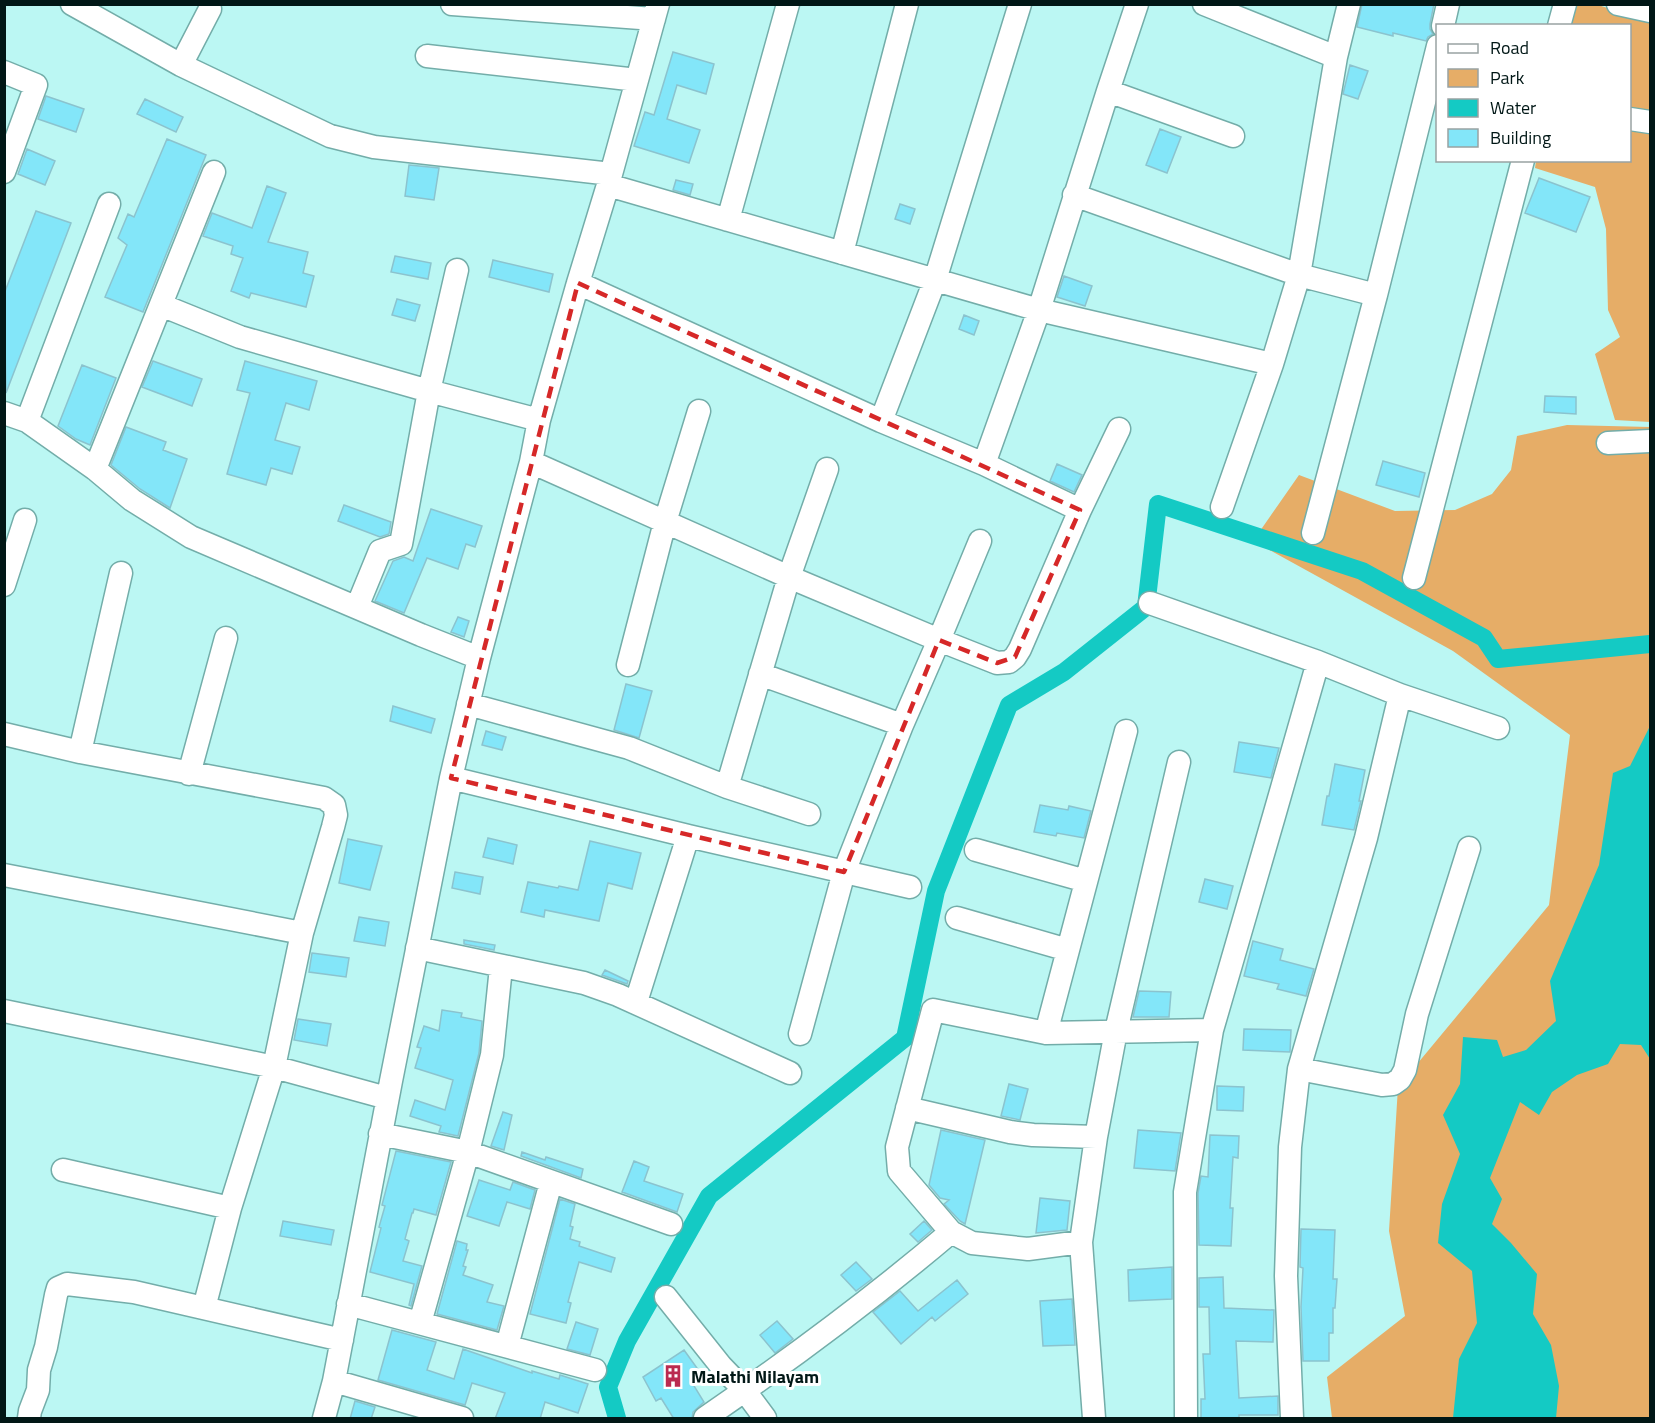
<svg xmlns="http://www.w3.org/2000/svg" width="1655" height="1423" font-family="'Titillium Web',sans-serif">
<rect width="100%" height="100%" fill="#bbf7f3"/>
<path fill="#e6ad67" d="M1572,5H1598L1649,21L1650,118L1630,115V26H1565Z
M1630,125L1650,127V422L1615,420L1595,354L1620,337L1608,310L1606,229L1595,187L1535,168L1536,161L1630,160Z
M1567,425L1650,427V1418H1332L1327,1377L1405,1316L1389,1231L1398,1087L1549,905L1570,735L1453,651L1253,541L1299,475L1395,511L1455,510L1492,494L1511,470L1517,436Z"/>
<path fill="#14cac4" d="M1650,726V1059L1641,1045L1620,1044L1608,1064L1577,1075L1552,1092L1539,1115L1520,1102L1490,1178L1502,1199L1492,1224L1511,1243L1537,1274L1533,1314L1551,1345L1559,1386L1556,1418H1453L1459,1359L1477,1323L1472,1271L1438,1243L1442,1204L1460,1154L1443,1115L1460,1084L1463,1037L1497,1040L1503,1057L1526,1050L1556,1021L1550,981L1599,865L1613,773L1630,766Z"/>
<g fill="none" stroke-linecap="round" stroke-linejoin="round">
<path stroke="#14cac4" stroke-width="18" d="M617,1418L608,1387L627,1341L709,1196L905,1038L936,891L1009,705L1064,672L1146,607L1158,504L1362,571L1484,638L1498,659L1650,644"/>
</g>
<path fill="#83e6f9" stroke="#8bc3ce" stroke-width="1.5" d="M1362,4H1434L1430,24V29L1433,34L1428,37L1426,41L1393,33V36L1357,27Z
M673,52L714,64L706,94L677,85L667,119L700,130L689,163L634,146L645,112L654,115Z
M1350,65L1368,71L1358,99L1343,94Z
M46,96L84,109L76,132L38,119Z
M145,99L183,117L176,132L137,114Z
M1160,129L1181,137L1167,173L1146,165Z
M167,139L206,155L143,312L105,297L127,245L118,238L128,214L134,217Z
M27,149L55,161L45,185L18,174Z
M409,165L439,168L434,200L405,196Z
M1539,178L1590,197L1576,232L1525,213Z
M676,180L693,184L690,195L673,190Z
M267,186L286,193L268,242L308,252L303,273L314,276L306,307L251,293L249,298L231,291L243,258L231,254L233,246L203,236L212,213L252,228Z
M900,204L915,209L910,224L895,219Z
M36,211L71,223L6,393L4,294Z
M395,256L431,263L428,279L391,272Z
M493,260L553,274L549,292L489,277Z
M1064,276L1092,286L1085,306L1057,297Z
M397,299L420,305L415,321L392,315Z
M964,315L979,321L974,335L959,329Z
M153,361L202,379L192,406L142,387Z
M245,361L317,381L309,410L286,403L275,440L300,447L292,474L271,468L266,485L227,474L250,393L237,390Z
M82,365L116,378L90,445L76,439L58,426Z
M1545,396L1576,397V414L1544,412Z
M126,427L166,442L163,450L187,459L170,508L140,489L111,465Z
M1383,461L1425,473L1419,497L1376,485Z
M1057,464L1082,475L1074,492L1050,481Z
M344,505L391,522L389,534L380,537L338,521Z
M431,509L482,526L475,547L466,544L458,569L427,558L404,613L375,601L393,561L404,557L413,561Z
M458,617L469,621L464,637L451,632Z
M626,684L652,691L639,738L614,730Z
M393,706L435,719L431,733L390,721Z
M486,731L506,737L502,750L482,745Z
M1239,742L1279,748L1271,778L1234,772Z
M1335,764L1365,770L1359,801H1361L1354,830L1322,825L1327,796H1329Z
M1040,805L1068,810L1069,806L1091,811L1084,838L1057,833L1056,836L1034,832Z
M488,838L517,845L513,864L483,857Z
M348,839L382,846L370,890L339,883Z
M590,841L641,853L632,889L608,883L599,921L545,910L544,917L521,912L528,882L558,888L559,886L578,890Z
M455,872L483,877L480,894L452,888Z
M1205,879L1233,886L1227,909L1199,902Z
M359,917L389,922L385,946L354,941Z
M464,940L495,945L494,950L464,944Z
M1253,941L1283,949L1280,960L1314,969L1306,996L1277,989L1279,984L1244,976Z
M312,953L349,958L346,977L309,972Z
M605,970L628,981L627,984L602,975Z
M1139,991L1171,992L1169,1017H1133Z
M442,1010L462,1013L461,1017L482,1021L479,1053L458,1136L439,1132L441,1126L410,1116L415,1100L445,1110L453,1080L415,1068L421,1048L417,1047L424,1026L439,1031Z
M298,1019L331,1024L327,1046L294,1040Z
M1244,1029L1291,1030L1290,1052L1243,1050Z
M1009,1084L1028,1089L1020,1120L1001,1116Z
M1217,1086L1244,1087L1243,1111L1217,1110Z
M503,1112L512,1115L504,1150L491,1146Z
M941,1130L985,1140L965,1224L960,1221L944,1204L949,1200L940,1198L929,1185Z
M1138,1130L1181,1133L1175,1171L1134,1168Z
M1210,1135L1239,1136L1238,1158L1233,1157L1230,1208H1233L1231,1246L1199,1245L1198,1193L1201,1176L1208,1177Z
M396,1151L451,1162L436,1215L414,1209L413,1213H412L405,1239L409,1241L403,1261L422,1266L411,1306L409,1305L414,1284L370,1272L381,1228L379,1227L385,1206L382,1205Z
M522,1152L545,1160L546,1157L583,1169L581,1178L521,1156Z
M634,1161L649,1167L644,1181L683,1194L677,1212L622,1192Z
M479,1180L510,1190L513,1182L535,1190L530,1209L507,1202L499,1226L467,1216Z
M1040,1198L1070,1201L1067,1230L1036,1233Z
M560,1199L575,1204L570,1226L573,1227L570,1239L580,1242L579,1246L615,1258L611,1272L579,1262L568,1302L571,1303L566,1323L530,1314Z
M283,1221L334,1230L331,1245L280,1236Z
M924,1221L932,1230L918,1242L910,1234Z
M1301,1229L1335,1230L1333,1279H1337L1335,1308H1333V1333H1329V1361H1303L1301,1307L1303,1268L1300,1267Z
M457,1241L467,1244L466,1250H468L463,1266L466,1267L463,1275L493,1285L487,1302L504,1306L497,1330L437,1314Z
M856,1262L872,1279L856,1291L841,1275Z
M1172,1267V1299L1129,1301L1128,1270Z
M1223,1277L1224,1308L1274,1310L1273,1342L1236,1341L1239,1398L1278,1396V1415H1239V1419H1201V1399H1205L1203,1354H1210L1209,1307H1199V1278Z
M957,1280L968,1294L935,1321L932,1317L901,1344L873,1312L900,1291L918,1311Z
M1072,1299L1075,1345L1043,1346L1040,1301Z
M777,1321L793,1339L775,1353L760,1335Z
M576,1322L598,1329L590,1355L567,1349Z
M392,1330L436,1342L427,1370L454,1379L463,1349L532,1373V1371L559,1379L560,1375L588,1384L578,1413L545,1402L540,1419H495L505,1393L472,1383L465,1405L378,1380Z
M684,1350L702,1375L691,1381L704,1402L693,1412L692,1419H674L661,1398L656,1401L643,1377Z
M355,1401L375,1407L371,1419H350Z"/>
<g fill="none" stroke-linecap="round" stroke-linejoin="round">
<g stroke="#73ada9" stroke-width="25">
<path id="minor" d="M72,4L181,65L330,136L374,147L611,174
M452,4L654,19
M1204,4L1336,57L1349,4
M1618,4L1650,11
M1443,26L1448,4
M1559,26L1565,4
M427,56L637,80
M181,65L210,9
M4,72L36,85L4,172
M1108,91L1233,136
M1630,119L1650,122
M608,185L1039,310L1272,364
M1074,195L1299,275L1336,57
M728,220L788,4
M842,253L907,4
M457,270L429,391L539,420
M578,283L881,421L984,464L1080,510L1119,429
M161,305L240,337L429,391L401,544L380,551L357,607
M4,413L27,421L95,469L132,500L191,537L421,635L479,658
M27,421L109,204
M881,421L935,280L1020,4
M1608,443L1650,441
M531,462L789,577L939,640L902,725L844,872L800,1034
M984,464L1039,310L1108,91L1137,4
M95,469L214,172
M1222,507L1272,364L1299,275L1376,295L1438,46
M1313,533L1376,295
M980,541L939,640L997,663L1009,662L1015,657L1020,649L1080,510
M1414,578L1523,160
M4,585L25,520
M1150,603L1318,662L1274,816L1212,1030L1185,1192L1186,1418
M1318,662L1400,695
M628,665L665,522L699,411
M760,674L902,725
M468,704L629,748L727,787L809,814
M1126,731L1046,1033L1212,1030
M4,734L80,752L324,798L334,805L336,815L333,827L302,933L274,1067L230,1208L204,1308
M80,752L121,573
M189,774L226,638
M451,778L688,836L636,1002
M727,787L789,577L827,469
M688,836L910,887
M976,850L1086,881
M4,875L302,933
M957,918L1068,950
M417,948L584,983L618,995L790,1073
M4,1011L274,1067L387,1098
M1046,1033L933,1010L897,1147L899,1171L951,1232L972,1243L1028,1249L1081,1242
M1299,1069L1382,1085L1393,1084L1400,1079L1405,1070L1417,1014L1469,848
M907,1108L1010,1132L1033,1135L1096,1137
M380,1134L468,1152L671,1224
M63,1170L230,1208
M666,1297L721,1366L745,1391L765,1418
M348,1304L595,1370
M420,1323L468,1152L492,1055L501,967
M507,1346L551,1182
M334,1381L462,1418
M29,1418L30,1411L38,1390L39,1370L46,1347L56,1295L58,1288L67,1284L134,1292L342,1340
M324,1418L334,1381L391,1081L451,778L479,658L531,462L539,420L578,283L608,185L658,4
M705,1418C790,1360 872,1299 951,1232
M1094,1418L1081,1242L1096,1137L1116,1031L1179,762
M1292,1418L1286,1276L1290,1147L1299,1069L1366,838L1400,695L1498,728"/>
</g>
<use href="#minor" stroke="#fff" stroke-width="22"/>
</g>
<path fill="none" stroke="#d62828" stroke-width="4.5" stroke-dasharray="12 8" stroke-linejoin="round" d="M578,283L1080,510L1015,657L997,663L939,640L844,872L451,778Z"/>
<defs>
<g id="building-bare" transform="scale(1.8)"><path d="M-4-6H4V6H1V3H-1V6H-4ZM-2.5-4.3h1.7v1.8h-1.7ZM.8-4.3h1.7v1.8H.8ZM-2.5-1h1.7V.8h-1.7ZM.8-1h1.7V.8H.8Z" fill="#ba2a50" stroke="#fff" stroke-width="2.5" paint-order="stroke"/></g>
</defs>
<g fill-rule="evenodd">
<use href="#building-bare" x="673" y="1376"/>
</g>
<g text-anchor="middle" dominant-baseline="central" stroke-width="6" stroke-linejoin="round" paint-order="stroke">
<g font-size="18" font-weight="bold" fill="#011716" stroke="#fff" text-anchor="start">
<text x="691" y="1376">Malathi Nilayam</text>
</g>
</g>
<rect width="1655" height="1423" fill="none" stroke="#011716" stroke-width="12"/>
<rect x="1436" y="24" width="195" height="138" fill="#ffffff" stroke="#99a2a2" stroke-width="1.5"/>
<rect x="1448" y="44" width="30" height="9" fill="#ffffff" stroke="#99a2a2" stroke-width="1.5"/>
<text x="1490" y="54" font-size="18" fill="#011716">Road</text>
<rect x="1448" y="69" width="30" height="18" fill="#e6ad67" stroke="#99a2a2" stroke-width="1.5"/>
<text x="1490" y="84" font-size="18" fill="#011716">Park</text>
<rect x="1448" y="99" width="30" height="18" fill="#14cac4" stroke="#99a2a2" stroke-width="1.5"/>
<text x="1490" y="114" font-size="18" fill="#011716">Water</text>
<rect x="1448" y="129" width="30" height="18" fill="#83e6f9" stroke="#99a2a2" stroke-width="1.5"/>
<text x="1490" y="144" font-size="18" fill="#011716">Building</text>
</svg>
